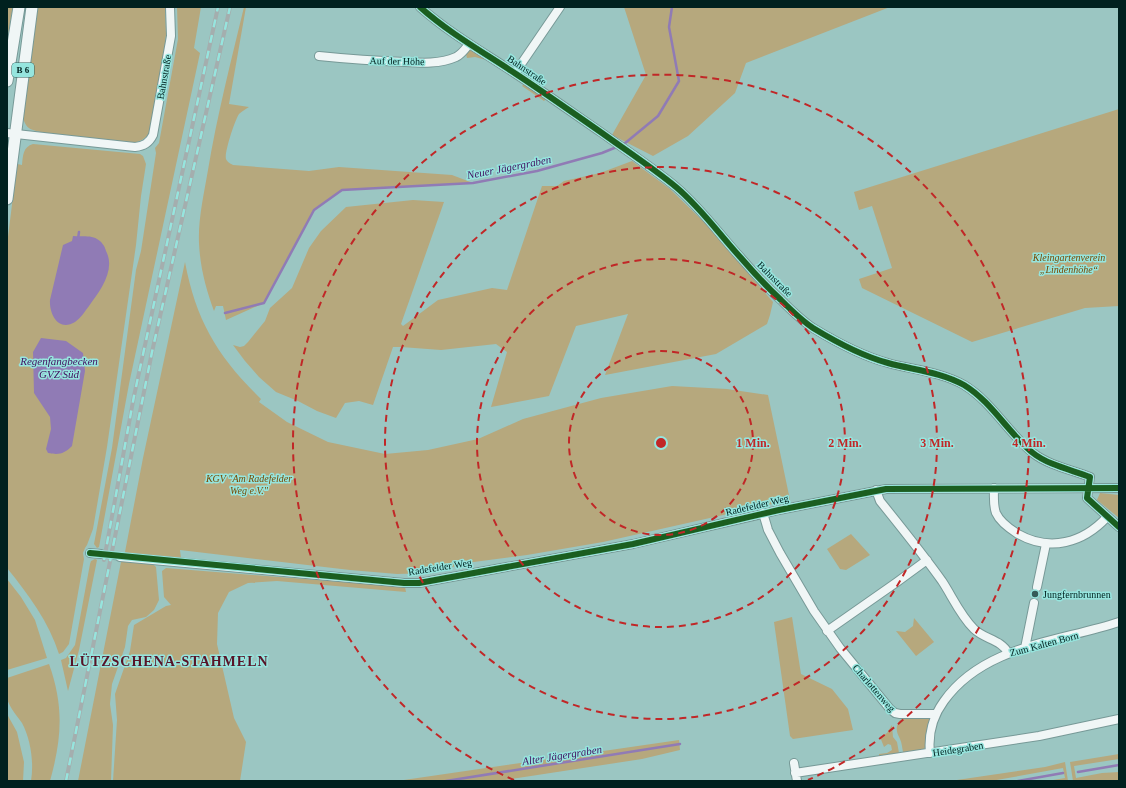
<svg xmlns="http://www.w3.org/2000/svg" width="1126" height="788" font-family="Georgia,serif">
<rect width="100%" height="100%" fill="#9bc6c2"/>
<path fill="#b6a87d" d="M7,7H13L7,40Z
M36,7H165L166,34L164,52L150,132C145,139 141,141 133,143L45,133C33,130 27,131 23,118Z
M177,7H201L194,48L200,53L129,384L99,547L97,548L94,544L112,448L136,270L141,251L156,153L155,148L159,143L178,39Z
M244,7H246L229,104L249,107C246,109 242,111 239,114C235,120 224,153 226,159C227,162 231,164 233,165L309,171L339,167L452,175L473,183L342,190L314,210L264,303L226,320L223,306H216L214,311C206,289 200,267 199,243C198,219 204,194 208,170C217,116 231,61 244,7Z
M624,7H890L746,63L735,93L688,136L653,156L612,135L646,75Z
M470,49L486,60L475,57L467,58L466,54Z
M524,84L546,99L544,101L522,86Z
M1119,109V306L1085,308L972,342L862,288L859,279L892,268L872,206L859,210L854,192Z
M33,144L140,154L143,156L146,164L141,196L136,245L107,447L93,529L87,545L85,548L83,553L84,559L69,644L63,652L59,654C49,622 28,594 7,568V245L17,164L22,165C23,155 23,147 33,144Z
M632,161L670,189L705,223L773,302L770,315L767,324L716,354L605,375L628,314L576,326L549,396L491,407L507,352L496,344L441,350L401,347H393L373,405L359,401L345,403L336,418L317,411L298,401L276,392L259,377L245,361L233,345L240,347L244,346L248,342L265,321L270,308L292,288L309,248L321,231L346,207L413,200L444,202L401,324L403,326L438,300L492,288L507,290L542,186H557L564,181L600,173Z
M185,262C196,321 218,357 261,399L259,402L287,422L328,442L385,454L428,450L478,439L523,419L601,398L672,386L727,389L768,395L790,500L603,542L527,555L466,563L432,573L397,574L350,570L180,550L181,558L126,554L125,552L143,458Z
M1100,493L1119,495V518L1097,500Z
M851,534L870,555L846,570L840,569L827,549Z
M95,559L97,560L79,650L68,691L61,660L66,658L75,645L90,564L91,561Z
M136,561L153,564L156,567L159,600L154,610L146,617L132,620L128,626L125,647L112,684L110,704L113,725L111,781H78L121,562Z
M166,568L405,587L406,592L277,581L248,583L229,592L218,613L217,644L234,718L246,742L240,781H113L117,720L115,694L130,651L134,625L166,606L171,605L164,597L162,571Z
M7,579L21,597L35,620L47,658L7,670Z
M792,617L801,674L832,689L848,709L853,730L793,739L790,736L774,622Z
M914,618L934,642L916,656L896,631L905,632L913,626Z
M49,664C64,706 62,738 50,781H31C34,763 31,740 22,723C17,716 10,708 7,699C5,693 7,684 7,678Z
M7,714L17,732L24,762L23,781H7Z
M906,717H930L931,718L926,746C923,753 911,752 904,753L903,752C902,748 902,743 900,739C897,733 895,729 899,721Z
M892,725L893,737L897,742L899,753L879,757V754L887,753L892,750L891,745L888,744L884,747L880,737L887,733Z
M679,740L680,750L642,759L498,781H397Z
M1119,754V759L1074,766L1076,778L1102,773L1119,772V781H1073L1070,762Z
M1065,762L1068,781H1047L1065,778L1063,768L991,781H950L1045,767Z"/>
<path fill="#907bb5" d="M73,236C80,237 91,235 97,239C101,241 105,246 106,251C116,270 100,291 89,306C85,311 81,318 75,322C59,332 49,315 50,300L63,245L72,241Z
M41,338L66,341L83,353L85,371L72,446C64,454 59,455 48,453L46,449L51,429L50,417L34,393L33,352Z"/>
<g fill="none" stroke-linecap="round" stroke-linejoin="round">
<path stroke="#907bb5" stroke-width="2.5" d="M78,239L79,232
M225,313L264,303L314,210L342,190L473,183L537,171L602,153L624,144L658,116L679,81L669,27L672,7
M1078,772L1119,765
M446,781L680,744
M1018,781L1063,773"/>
<path stroke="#7ca5a1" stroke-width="8" stroke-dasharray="8 4" stroke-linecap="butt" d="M101,554L120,557"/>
<g stroke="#779997" stroke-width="10">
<path id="minor" d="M420,7C449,33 483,52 516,74C545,93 573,113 602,133C627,151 653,168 676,187C701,208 719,234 741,258C754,273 767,287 781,300C791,310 801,320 813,328C836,342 862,356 888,363C914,370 941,372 964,385C992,402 1008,433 1033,453C1048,465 1072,470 1090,477L1087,498L1119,527
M319,56C348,59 376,61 405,62C422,63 440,64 456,57C462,54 465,49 469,44
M515,73L560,7
M7,133L135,147C144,146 149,143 153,135L171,36L170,7
M994,488C994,496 993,505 996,513C1000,522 1010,529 1018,534C1050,552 1083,543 1107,517
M876,490L880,501C901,527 922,553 942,581C952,596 960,615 974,629C984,639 1002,640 1008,653
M763,513L768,530L780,553L814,611L840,648L890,709L895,713L900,714H935
M90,553L101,554
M120,557L404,583H419L633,544L779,510L886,489L1119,488
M1037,587L1046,544
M827,631L897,582L927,560
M1025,648L1034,603
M930,753C928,735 933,716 944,701C984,645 1059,642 1119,622
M794,763L797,781
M795,773L1039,736L1119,719"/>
</g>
<g stroke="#779997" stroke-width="13">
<path id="major" d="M7,81L19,7
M7,199L32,7"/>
</g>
<use href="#minor" stroke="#f0f6f6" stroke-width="8"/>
<use href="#major" stroke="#f0f6f6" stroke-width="11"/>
<g stroke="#a4aeae" stroke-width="4">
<path id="rail" d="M104,560L134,396L218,7
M66,781L152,352L230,7"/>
</g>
<use href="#rail" stroke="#96e5de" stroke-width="2.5" stroke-dasharray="8" stroke-linecap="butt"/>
<g stroke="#96e5de" stroke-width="8">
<path id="cycleway" d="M420,7C449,33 483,52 516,74C545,93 573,113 602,133C627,151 653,168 676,187C701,208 719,234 741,258C754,273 767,287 781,300C791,310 801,320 813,328C836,342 862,356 888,363C914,370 941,372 964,385C992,402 1008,433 1033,453C1048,465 1072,470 1090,477L1087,498L1119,527
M90,553L404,583H419L633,544L779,510L886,489L1119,488"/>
</g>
<use href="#cycleway" stroke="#1b5e20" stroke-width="6"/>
</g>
<g fill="none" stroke="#c12727" stroke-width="2" stroke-dasharray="7 5">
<circle cx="661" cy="443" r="92"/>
<circle cx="661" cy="443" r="184"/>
<circle cx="661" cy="443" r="276"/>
<path d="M514 780A368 368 0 1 1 808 780"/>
</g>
<circle fill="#365b58" stroke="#96e5de" stroke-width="1.5" cx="1035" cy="594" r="4"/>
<g text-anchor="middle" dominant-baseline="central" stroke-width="3" stroke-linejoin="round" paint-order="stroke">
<rect fill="#96e5de" stroke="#2d5c58" stroke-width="1" x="12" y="63" width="22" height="14" rx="3"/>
<g font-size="9" font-weight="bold" fill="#00211f">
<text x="23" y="70">B 6</text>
</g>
<g font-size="10" fill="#00211f" stroke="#96e5de">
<text transform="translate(397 61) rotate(1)">Auf der Höhe</text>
<text transform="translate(527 70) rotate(34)">Bahnstraße</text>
<text transform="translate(164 77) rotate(-80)">Bahnstraße</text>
<text transform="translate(775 279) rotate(45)">Bahnstraße</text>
<text transform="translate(757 505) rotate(-13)">Radefelder Weg</text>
<text transform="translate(440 567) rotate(-9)">Radefelder Weg</text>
<text transform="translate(1044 644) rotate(-15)">Zum Kalten Born</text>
<text transform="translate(874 688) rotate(49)">Charlottenweg</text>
<text transform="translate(958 749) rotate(-9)">Heidegraben</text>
</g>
<g font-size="10" font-style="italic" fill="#784800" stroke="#96e5de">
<text x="1069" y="257">Kleingartenverein<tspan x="1069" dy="12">„Lindenhöhe“</tspan></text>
<text x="249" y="478">KGV "Am Radefelder<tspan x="249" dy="12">Weg e.V."</tspan></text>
</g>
<g font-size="10" fill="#00211f" stroke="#96e5de" text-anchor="start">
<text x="1043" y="594">Jungfernbrunnen</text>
</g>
<g font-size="11" font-style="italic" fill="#400e5e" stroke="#96e5de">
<text transform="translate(509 167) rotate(-11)">Neuer Jägergraben</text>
<text x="59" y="361">Regenfangbecken<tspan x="59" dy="13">GVZ Süd</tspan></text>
<text transform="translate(562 755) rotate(-9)">Alter Jägergraben</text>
</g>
<g font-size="14" font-weight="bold" letter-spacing="1" fill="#581327" stroke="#96e5de">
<text x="169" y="661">LÜTZSCHENA-STAHMELN</text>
</g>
</g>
<circle cx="661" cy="443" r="6" fill="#c12727" stroke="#96e5de" stroke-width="2"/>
<g font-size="12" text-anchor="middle" font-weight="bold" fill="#c12727" stroke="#96e5de" stroke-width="3" stroke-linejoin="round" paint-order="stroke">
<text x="753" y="447">1 Min.</text>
<text x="845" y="447">2 Min.</text>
<text x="937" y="447">3 Min.</text>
<text x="1029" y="447">4 Min.</text>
</g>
<rect width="1126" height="788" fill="none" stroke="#00211f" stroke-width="16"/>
</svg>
